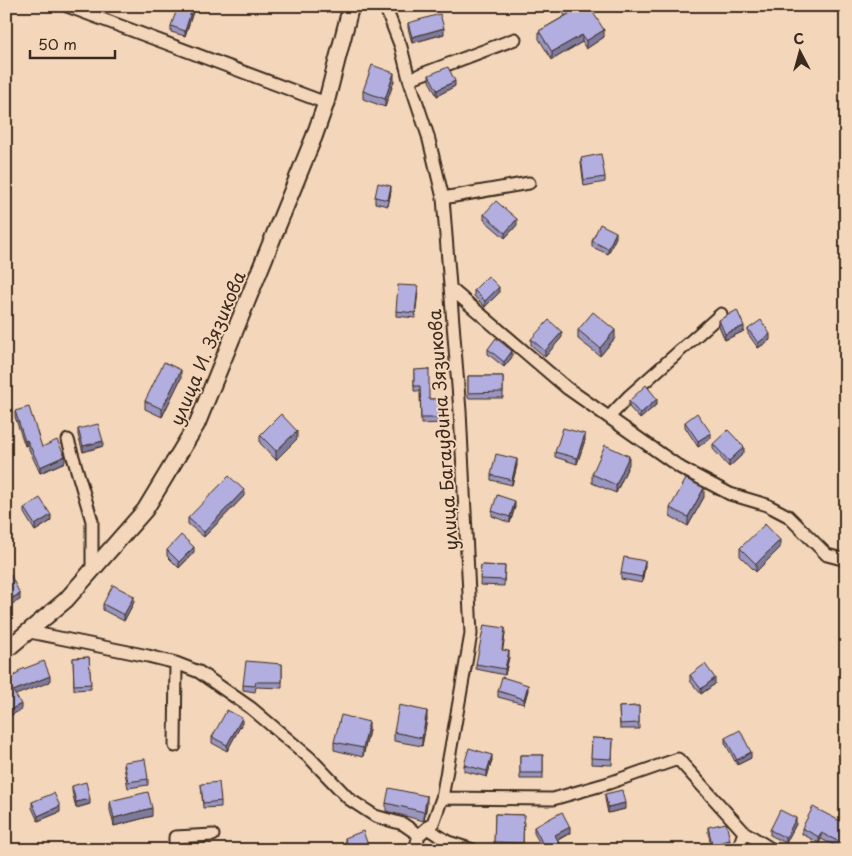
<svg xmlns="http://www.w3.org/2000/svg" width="852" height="856" font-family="'Playpen Sans',sans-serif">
<rect width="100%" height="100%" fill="#f4d7bb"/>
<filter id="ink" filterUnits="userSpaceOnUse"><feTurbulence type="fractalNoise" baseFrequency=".02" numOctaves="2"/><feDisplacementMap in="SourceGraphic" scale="10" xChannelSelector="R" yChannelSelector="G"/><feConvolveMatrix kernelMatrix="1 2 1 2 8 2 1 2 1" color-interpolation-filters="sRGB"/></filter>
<g filter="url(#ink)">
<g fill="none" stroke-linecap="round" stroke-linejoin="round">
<g stroke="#3b2a1e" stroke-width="15">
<path id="minor" d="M67,6L326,103
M385,6L401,47L409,79L428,136L443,198L460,411L471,634L442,798L433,823L419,835L415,850
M409,79L515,39
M443,198L529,183
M450,288L567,388L681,468L730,494L767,505L788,516L827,555L846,560
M609,417L629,396L721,314
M68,440L92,521V570
M30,632L148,656L176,663L199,672L251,708L310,758L349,799L375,816L403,824L419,835
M175,746L176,663
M442,798L553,799L609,783L678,759L744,832L773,850
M427,828L448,842L473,850
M175,850V837L213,835
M738,850L744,832"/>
</g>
<g stroke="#3b2a1e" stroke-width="19">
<path id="major" d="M6,650L66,600L145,510L197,424L314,137L326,103L351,6"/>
</g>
<use href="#minor" stroke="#f4d7bb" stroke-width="11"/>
<use href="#major" stroke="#f4d7bb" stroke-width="15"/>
</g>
<path fill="#9996c0" stroke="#3b2a1e" d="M195,6L185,36L171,32V26Z
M559,6H589L604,37L586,49L582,42L552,60L539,39V31L565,16Z
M408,23L444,34L412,43L408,28Z
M429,75L455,86L437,96L429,81Z
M394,81L385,107L363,99V91Z
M581,158L605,177V182L584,186L581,163Z
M391,191L388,206L375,203V197Z
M484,214L517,225L505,238L484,220Z
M616,237L608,254L592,247V241Z
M474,290L499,293L485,307L474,296Z
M418,292L415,318L396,316V311Z
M719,320L744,331L725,340L719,326Z
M748,329L770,340L758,348L748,334Z
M578,330L615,338L600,356L578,339Z
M562,337L545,357L531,345V339Z
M488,349L512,357L504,367L488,354Z
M414,370L429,399H442V423L421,424L420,391H414Z
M468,376H503V398H468Z
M181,378L162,417L145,409V401Z
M629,401L657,404L640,419L629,407Z
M15,411L42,447L65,462L40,473L27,445L25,446L15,417Z
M685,422L711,438L698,447L685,427Z
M78,429L103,446L83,452L78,435Z
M260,435L297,439L276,460L260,443Z
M585,440L577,464L555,457V452Z
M713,444L744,453L729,467L713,449Z
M629,464L616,493L592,483V474Z
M517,465L512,485L491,480V475Z
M244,496L204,537L188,524V518Z
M704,497L688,526L670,516V508Z
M515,507L510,523L492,516V511Z
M24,508L51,521L35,531L24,513Z
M740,548H780L756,572L740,556Z
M167,550L194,552L179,568L167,556Z
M481,565L505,566L504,586L480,585Z
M645,566L642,583L621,579V573Z
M134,602L124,621L103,610V604Z
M505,634L502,650L509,657L505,675L476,669V664Z
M89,657L91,689L74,690L73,658Z
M282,664V688L256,687L255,692L243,690V685Z
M690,675L715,684L701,694L690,681Z
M528,690L524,704L498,697V691Z
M639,706V729H620L619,707Z
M427,719L422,746L394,741V732Z
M242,723L227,751L212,743V737Z
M369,730L363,757L334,750V742Z
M592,738L613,739L612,765L591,764Z
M725,738L751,758L737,765L725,743Z
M520,755H543V779H520Z
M492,760L487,777L464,771V765Z
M124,762L148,779V785L128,788L124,767Z
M201,784L221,801V807L203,808Z
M72,786L90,804L76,808L72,791Z
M605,794L625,809L608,813L605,799Z
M110,801L152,816L114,826L110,810Z
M32,802L60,812L38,821L32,808Z
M386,803L427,804L424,821L386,811Z
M495,814L524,815L523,850H494Z
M796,824L786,843L770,835V830Z
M846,824V850H844L821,839L819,843L802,834V828Z
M534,827L570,833L543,849L534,833Z
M708,827L730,846L712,850L708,832Z
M345,838L369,850H347L345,844Z"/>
<path fill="#7d7a9c" stroke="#3b2a1e" d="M193,6H195L185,36V31Z
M444,28V34L412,43V37Z
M604,30V37L586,49V41Z
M582,35V42L552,60V52Z
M394,73V81L385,107V99Z
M455,81V86L437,96V90Z
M391,186V191L388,206V200Z
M517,219V225L505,238V233Z
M616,232V237L608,254V249Z
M499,287V293L485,307V301Z
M744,326V331L725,340V334Z
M615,330V338L600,356V348Z
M562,332V337L545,357V351Z
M770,334V340L758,348V343Z
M512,351V357L504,367V362Z
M181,370V378L162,417V409Z
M657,399V404L640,419V414Z
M297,431V439L276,460V451Z
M711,433V438L698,447V441Z
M585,434V440L577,464V458Z
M27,440V445L25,446V441Z
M103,441V446L83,452V446Z
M744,447V453L729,467V461Z
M65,456V462L40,473V467Z
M629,456V464L616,493V485Z
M517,459V465L512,485V480Z
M704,488V497L688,526V517Z
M244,490V496L204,537V532Z
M515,501V507L510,523V517Z
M51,515V521L35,531V525Z
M780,540V548L756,572V564Z
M194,547V552L179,568V562Z
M645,561V566L642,583V577Z
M20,594V600L6,607V601Z
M134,596V602L124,621V615Z
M505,628V634L502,655V650Z
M509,651V657L505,675V669Z
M50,676V682L13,696V691Z
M715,678V684L701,694V689Z
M528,685V690L524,704V699Z
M21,704V710L6,718V712Z
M427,711V719L422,746V738Z
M242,718V723L227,751V745Z
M369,722V730L363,757V748Z
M751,752V758L737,765V760Z
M492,755V760L487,777V771Z
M427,796V804L424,821V812Z
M90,799V804L76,808V802Z
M625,803V809L608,813V807Z
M60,806V812L38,821V816Z
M152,808V816L114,826V818Z
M796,818V824L786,843V838Z
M570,827V833L555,841V835Z
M821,833V839L819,843V837Z
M730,840V846L712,850V844Z"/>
<path fill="#b2aedf" stroke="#3b2a1e" d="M178,6H193L185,31L171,26Z
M564,6H589L604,30L586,41L582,35L552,52L539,31L569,14Z
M440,14L444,28L412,37L408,23Z
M372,65L394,73L385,99L363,91Z
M448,67L455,81L437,90L429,75Z
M601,154L605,177L584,180L581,158Z
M378,183L391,186L388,200L375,197Z
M496,201L517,219L505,233L484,214Z
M600,224L616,232L608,249L592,241Z
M488,276L499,287L485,301L474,290Z
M398,285L418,286L415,313L396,311Z
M737,310L744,326L725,334L719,320Z
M593,312L615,330L600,348L578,330Z
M549,320L562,332L545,351L531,339Z
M761,320L770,334L758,343L748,329Z
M496,338L512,351L504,362L488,349Z
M164,362L181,370L162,409L145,401Z
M429,369V399H442V418H421L420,386H414V370Z
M468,376H503V392L468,393Z
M646,385L657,399L640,414L629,401Z
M29,407L42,447L57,440L65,456L40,467L27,440L25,441L15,411Z
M697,413L711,433L698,441L685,422Z
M281,414L297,431L276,451L260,435Z
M98,424L103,441L83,446L78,429Z
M563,428L585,434L577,458L555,452Z
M728,430L744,447L729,461L713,444Z
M605,445L629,456L616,485L592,474Z
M496,454L517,459L512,480L491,475Z
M229,476L244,490L204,532L188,518Z
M686,479L704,488L688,517L670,508Z
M497,495L515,501L510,517L492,511Z
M40,498L51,515L35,525L24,508Z
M765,524L780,540L756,564L740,548Z
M181,535L194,547L179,562L167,550Z
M624,557L645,561L642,577L621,573Z
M481,565L505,566L504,580L480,579Z
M10,574L20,594L6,601V576Z
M113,585L134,596L124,615L103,604Z
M484,625L505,628L502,650L509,651L505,669L476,664Z
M89,657L91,684L74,685L73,658Z
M44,661L50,676L13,691L21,704L6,712V680L19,673L18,671Z
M246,661L282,664V682H256L255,686L243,685Z
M705,664L715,678L701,689L690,675Z
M502,677L528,685L524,699L498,691Z
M399,705L427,711L422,738L394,732Z
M639,706V723L620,724L619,707Z
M227,710L242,718L227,745L212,737Z
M341,715L369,722L363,748L334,742Z
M740,730L751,752L737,760L725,738Z
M592,738L613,739L612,759L591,758Z
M469,748L492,755L487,771L464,765Z
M520,755H543V773H520Z
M145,759L148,779L128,782L124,762Z
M86,782L90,799L76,802L72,786Z
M219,782L221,801L203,803L201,784Z
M389,788L427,796L424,812L386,803Z
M622,790L625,803L608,807L605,794Z
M148,792L152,808L114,818L110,801Z
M54,793L60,806L38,816L32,802Z
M813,807L846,824V845L821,833L819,837L802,828Z
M780,810L796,818L786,838L770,830Z
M562,812L570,827L555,835L563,850H541L545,848L534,827Z
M495,814L524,815L523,843L494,842Z
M726,823L730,840L712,844L708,827Z
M363,831L369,848L364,850H349L345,838Z
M612,844L614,850H594Z"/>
</g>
<g text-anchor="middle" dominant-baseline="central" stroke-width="4" stroke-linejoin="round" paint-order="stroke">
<g font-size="18" fill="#3b2a1e" stroke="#f4d7bb">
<text transform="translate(207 348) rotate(-67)">улица И. Зязикова</text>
<text transform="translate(442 430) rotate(-94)">улица Багаудина Зязикова</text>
</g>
</g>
<rect width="852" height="856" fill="none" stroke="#f4d7bb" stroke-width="25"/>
<rect x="12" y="12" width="827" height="831" fill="none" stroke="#3b2a1e" stroke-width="2" filter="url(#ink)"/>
<g transform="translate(800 52) rotate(354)" stroke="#f4d7bb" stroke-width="4" paint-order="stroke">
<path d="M0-4L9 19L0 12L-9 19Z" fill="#3b2a1e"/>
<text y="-8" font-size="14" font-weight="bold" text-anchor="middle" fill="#3b2a1e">С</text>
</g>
<path d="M30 50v8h85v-8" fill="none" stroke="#3b2a1e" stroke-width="2.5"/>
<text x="38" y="50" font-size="15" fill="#3b2a1e" stroke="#f4d7bb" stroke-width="4" paint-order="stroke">50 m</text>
</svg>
